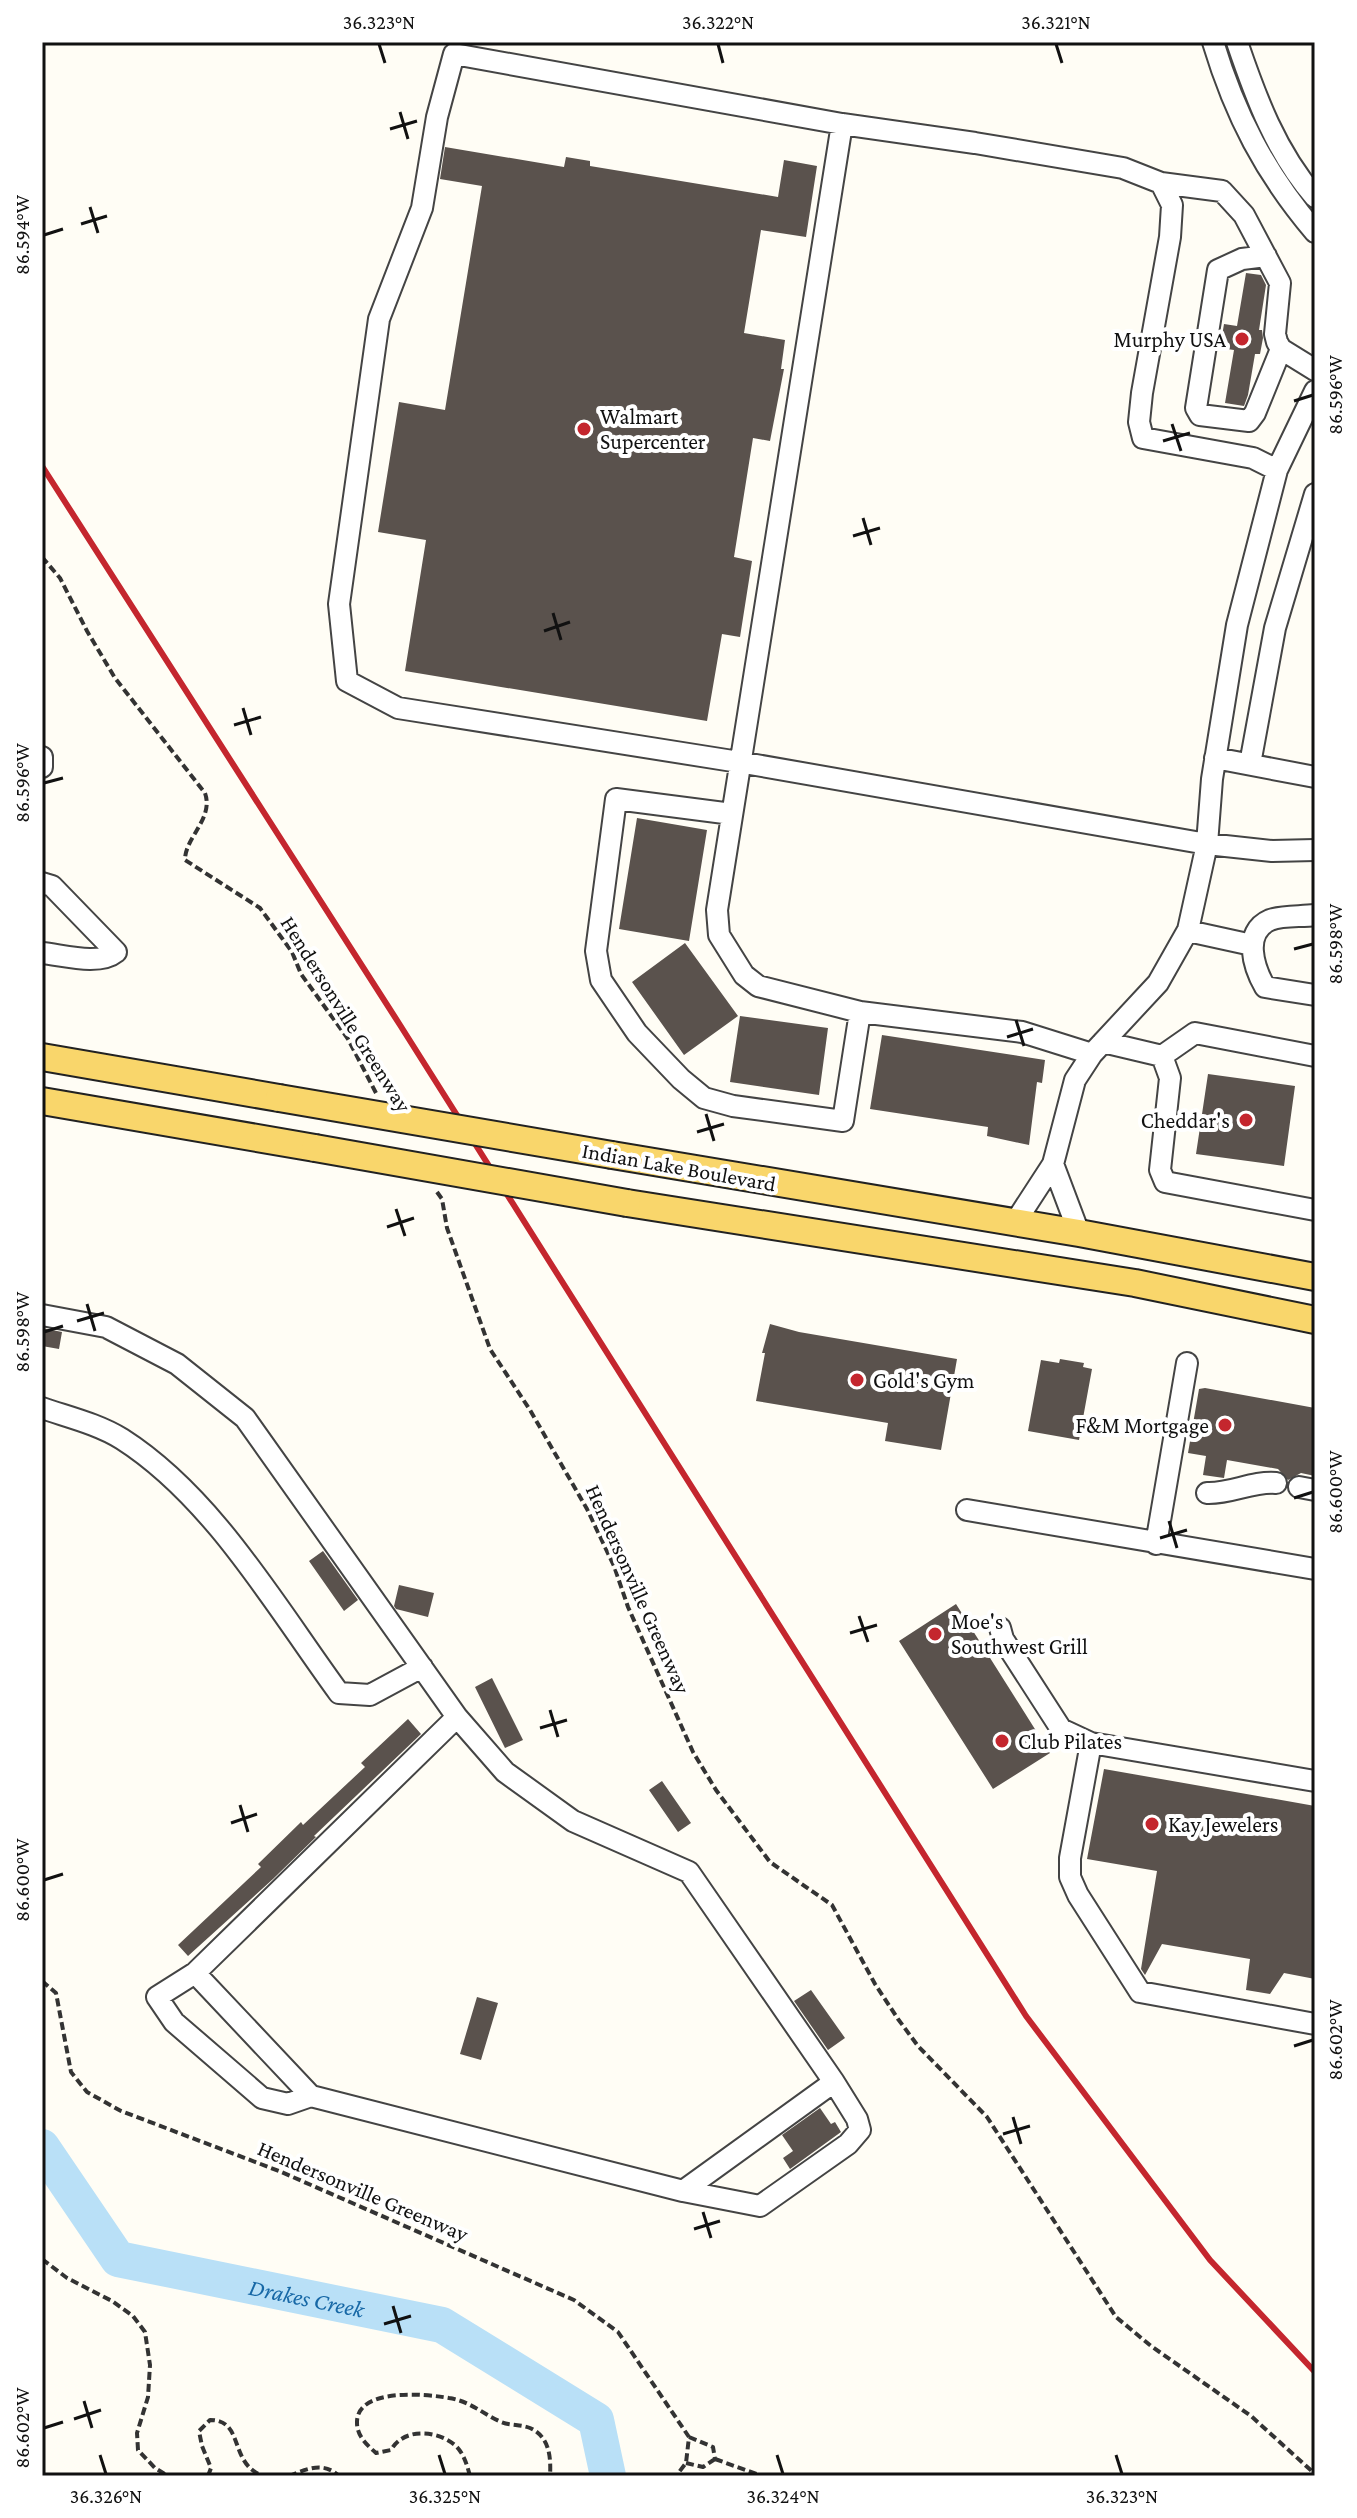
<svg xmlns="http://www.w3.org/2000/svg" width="1357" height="2518" font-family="'Crimson Pro',serif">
<rect width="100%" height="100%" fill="#fffdf5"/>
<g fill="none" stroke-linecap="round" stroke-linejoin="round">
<path stroke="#b9e0f7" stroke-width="36" id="s1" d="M42,2147L118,2259L442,2325L596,2420L608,2476"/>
</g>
<path fill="#5a524d" d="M445,147L564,167L566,157L590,161V166L778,197L784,160L817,166L806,237L761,230L744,333L785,340L781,369H784L770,441L753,438L734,557L752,561L740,637L722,634L707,721L405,671L426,540L378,532L399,402L445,410L482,186L440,179Z
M1246,273L1261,275L1266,285L1259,330H1262L1263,338L1260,354H1255L1248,395L1244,406L1225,403L1234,350L1220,348L1224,324L1237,326Z
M637,818L707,830L689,941L619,929Z
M685,943L738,1016L684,1055L632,982Z
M740,1016L828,1028L819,1095L730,1082Z
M882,1035L1045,1060L1042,1083L1037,1082L1029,1145L987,1136L988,1127L870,1109Z
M1208,1074L1295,1086L1284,1166L1196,1154Z
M770,1324L799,1332L957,1359L941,1450L885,1441L888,1423L756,1401L765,1353H762Z
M42,1328L62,1332L59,1349L42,1346Z
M1060,1359L1084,1363L1083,1367L1092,1369L1079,1440L1028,1431L1041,1360L1059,1363Z
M1205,1388L1315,1408V1476L1301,1473L1288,1480L1278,1469L1227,1460L1224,1478L1203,1475L1206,1456L1188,1453L1199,1389Z
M323,1551L358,1600L344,1611L309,1561Z
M399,1585L434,1593L428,1617L396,1609L394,1606Z
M956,1604L1050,1753L993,1789L899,1641Z
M492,1678L523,1740L505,1748L475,1687Z
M408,1719L421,1734L314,1836L316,1837L273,1879L188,1956L178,1945L261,1867L258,1864L301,1822L303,1825L365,1767L361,1763Z
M1104,1769L1315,1806V1979L1284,1973L1270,1994L1246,1990L1250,1959L1162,1944L1145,1975L1141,1969L1157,1871L1087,1859Z
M662,1781L691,1823L678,1832L649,1790Z
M811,1990L845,2038L828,2050L794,2001Z
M477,1997L498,2003L481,2060L460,2054Z
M820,2108L831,2124L835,2122L841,2132L790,2169L783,2158L793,2151L782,2135Z"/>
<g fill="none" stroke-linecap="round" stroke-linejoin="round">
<g stroke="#444" stroke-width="24">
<path id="minor" d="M1213,42C1235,115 1265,173 1315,232
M1237,42C1256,98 1276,152 1315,197
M842,124L717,910L719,935L744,975L758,986L860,1012L1022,1032L1092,1054
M1161,183L1222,191L1244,215L1280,283L1275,334L1277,342L1281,349L1315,370
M1266,256L1242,259L1218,270L1196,408L1200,415L1249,421L1255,413L1281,349
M1277,470L1253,458L1143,438L1139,422L1142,393L1170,237L1172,205L1161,183L1123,168L975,143L842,124L454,54L437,117L422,208L379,319L339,604L347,681L398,708L739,762L1207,844L1272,851L1315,850
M42,757V767
M1215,758L1315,777
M1250,764L1275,628L1315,494
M732,814L616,799L596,951L601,980L637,1033L681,1079L704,1098L733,1106L843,1121L860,1012
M42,883L52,886L116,952C99,966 63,955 42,953
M1315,915C1301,917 1283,915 1270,920C1242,932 1254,968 1265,987L1315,995
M1188,931L1252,945
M1103,1042L1162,1056
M1162,1056L1170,1078L1160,1170L1165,1182L1315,1210
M1162,1056L1195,1033L1315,1056
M1053,1164L1079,1233
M1014,1224L1053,1164L1075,1080L1092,1054L1158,983L1188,930L1207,844L1212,779L1237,625L1277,470L1315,391
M42,1315L106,1327L177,1364L245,1418L457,1717L505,1772L573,1821L689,1872L834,2082L683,2191L311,2096L195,1973L457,1717
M42,1408C68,1417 98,1424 122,1439C213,1497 276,1607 339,1693L370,1695L422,1667
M1299,1487L1315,1490
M1207,1493C1231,1494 1252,1481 1276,1483
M967,1510L1315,1569
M1156,1544L1187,1363
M1000,1628L1003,1639L1061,1729L1091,1743L1315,1781
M1091,1743L1070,1858V1877L1078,1895L1140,1992L1315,2024
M195,1973L157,1997L174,2022L262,2098L288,2104L311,2096
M683,2191L760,2206L848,2144L860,2130L857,2119L834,2082"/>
</g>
<g stroke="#222" stroke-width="30">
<path id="major" d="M42,1057L279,1098
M42,1101L315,1148
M612,1155L1079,1233L1315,1277
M627,1203L1135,1283L1315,1320"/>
</g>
<path stroke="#333" stroke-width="4" stroke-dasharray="8 4" stroke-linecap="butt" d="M42,557L60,578L87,631L115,678L205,793C214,819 185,837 185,860L260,908L292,952L301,974L348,1039L376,1093
M437,1192L442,1199L447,1228L490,1349L530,1410L587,1509L614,1566L628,1607L693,1752L716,1790L770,1862L832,1905L875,1984L898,2019L918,2046L987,2117L1116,2317L1151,2346L1251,2416L1315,2474
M42,1981L56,1993L71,2072L87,2092L121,2111L279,2171L574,2300L618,2332L689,2437L686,2463L676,2476
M42,2259L67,2278L112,2301L133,2316L145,2332L150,2365L148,2397L137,2433L138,2450L155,2468L168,2476
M689,2437L713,2447L715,2459
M715,2459L762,2476
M686,2463L703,2467L715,2459
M208,2476L211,2468L202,2446L199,2431L210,2420C245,2420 228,2463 263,2476
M289,2476C307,2469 323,2461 339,2476
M470,2476C467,2465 464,2454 456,2446C438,2430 404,2427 391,2450L376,2453C367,2445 357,2436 357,2423C356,2387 427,2394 449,2398C469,2401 482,2413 499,2421C509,2426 520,2424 530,2428C550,2437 551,2458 550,2476"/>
<use href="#minor" stroke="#fff" stroke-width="20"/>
<use href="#major" stroke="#f9d66b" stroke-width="26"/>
<path stroke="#c4262e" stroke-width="6" d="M42,466L400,1025L1026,2016L1210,2260L1315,2372"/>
<g stroke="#222" stroke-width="30" stroke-linecap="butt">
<path id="major-bridge" d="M279,1098L612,1155
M315,1148L627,1203"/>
</g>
<use href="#major-bridge" stroke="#f9d66b" stroke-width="26"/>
</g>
<path fill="none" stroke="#111" stroke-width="3" d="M379,44L385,63M718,44L723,63M1056,44L1062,63M400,112L408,139M390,129L417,121M90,207L98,233M81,224L107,216M44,235L63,229M1294,401L1313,395M1172,424L1181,451M1163,441L1190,433M863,518L871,545M853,536L880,528M553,613L561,640M544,631L570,622M243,708L251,735M234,725L261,717M44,783L63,778M1294,949L1313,944M1016,1020L1024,1046M1007,1037L1033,1029M706,1114L714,1141M697,1132L724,1124M396,1209L405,1236M387,1227L414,1218M87,1304L95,1331M77,1321L104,1313M44,1332L63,1326M1294,1498L1313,1492M1169,1521L1177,1548M1160,1538L1187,1530M859,1616L868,1642M850,1633L877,1625M550,1710L558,1737M540,1728L567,1720M240,1805L248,1832M231,1823L257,1814M44,1880L63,1874M1294,2046L1313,2040M1013,2117L1021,2144M1003,2134L1030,2126M703,2212L711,2238M694,2229L720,2221M393,2306L401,2333M384,2324L411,2316M84,2401L92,2428M74,2419L101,2410M44,2428L63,2422M100,2455L106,2474M439,2455L445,2474M777,2455L783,2474M1116,2455L1122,2474"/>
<g fill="#c4262e" stroke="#fff" stroke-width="3">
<circle cx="1242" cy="339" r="8"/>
<circle cx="584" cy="429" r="8"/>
<circle cx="1246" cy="1120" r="8"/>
<circle cx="857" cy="1380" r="8"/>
<circle cx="1225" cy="1425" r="8"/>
<circle cx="935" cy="1634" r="8"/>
<circle cx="1002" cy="1741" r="8"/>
<circle cx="1152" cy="1824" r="8"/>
</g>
<g text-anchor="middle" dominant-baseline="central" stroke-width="8" stroke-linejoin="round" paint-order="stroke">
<g font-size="22" fill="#111" stroke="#fff" text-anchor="start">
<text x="1226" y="339" text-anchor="end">Murphy USA</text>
<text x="600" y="416">Walmart<tspan x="600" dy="25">Supercenter</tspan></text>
<text x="1230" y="1120" text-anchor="end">Cheddar's</text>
<text x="873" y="1380">Gold's Gym</text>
<text x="1209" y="1425" text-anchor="end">F&amp;M Mortgage</text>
<text x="951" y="1621">Moe's<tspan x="951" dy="25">Southwest Grill</tspan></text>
<text x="1018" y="1741">Club Pilates</text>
<text x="1168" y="1824">Kay Jewelers</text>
</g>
<g font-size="22" fill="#111" stroke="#fff">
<text transform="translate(346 1014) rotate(58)">Hendersonville Greenway</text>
<text transform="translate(679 1167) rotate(10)">Indian Lake Boulevard</text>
<text transform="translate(638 1589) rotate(66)">Hendersonville Greenway</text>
<text transform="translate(363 2191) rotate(23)">Hendersonville Greenway</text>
</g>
<g font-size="24" font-style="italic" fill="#1768a6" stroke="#fff">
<text stroke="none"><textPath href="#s1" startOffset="328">Drakes Creek</textPath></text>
</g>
</g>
<rect width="1357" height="2518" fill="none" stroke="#ffffff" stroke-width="88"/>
<rect x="44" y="44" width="1269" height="2430" fill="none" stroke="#111" stroke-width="3"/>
<g font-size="20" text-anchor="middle" fill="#111">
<text x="379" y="29">36.323°N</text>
<text x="718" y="29">36.322°N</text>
<text x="1056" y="29">36.321°N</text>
<text transform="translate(22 235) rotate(-90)" y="7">86.594°W</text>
<text transform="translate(1335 395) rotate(-90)" y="7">86.596°W</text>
<text transform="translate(22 783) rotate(-90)" y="7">86.596°W</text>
<text transform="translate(1335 944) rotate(-90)" y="7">86.598°W</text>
<text transform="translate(22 1332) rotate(-90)" y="7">86.598°W</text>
<text transform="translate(1335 1492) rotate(-90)" y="7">86.600°W</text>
<text transform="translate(22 1880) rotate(-90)" y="7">86.600°W</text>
<text transform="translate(1335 2040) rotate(-90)" y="7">86.602°W</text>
<text transform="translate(22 2428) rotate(-90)" y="7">86.602°W</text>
<text x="106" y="2503">36.326°N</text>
<text x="445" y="2503">36.325°N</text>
<text x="783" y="2503">36.324°N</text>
<text x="1122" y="2503">36.323°N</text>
</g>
</svg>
